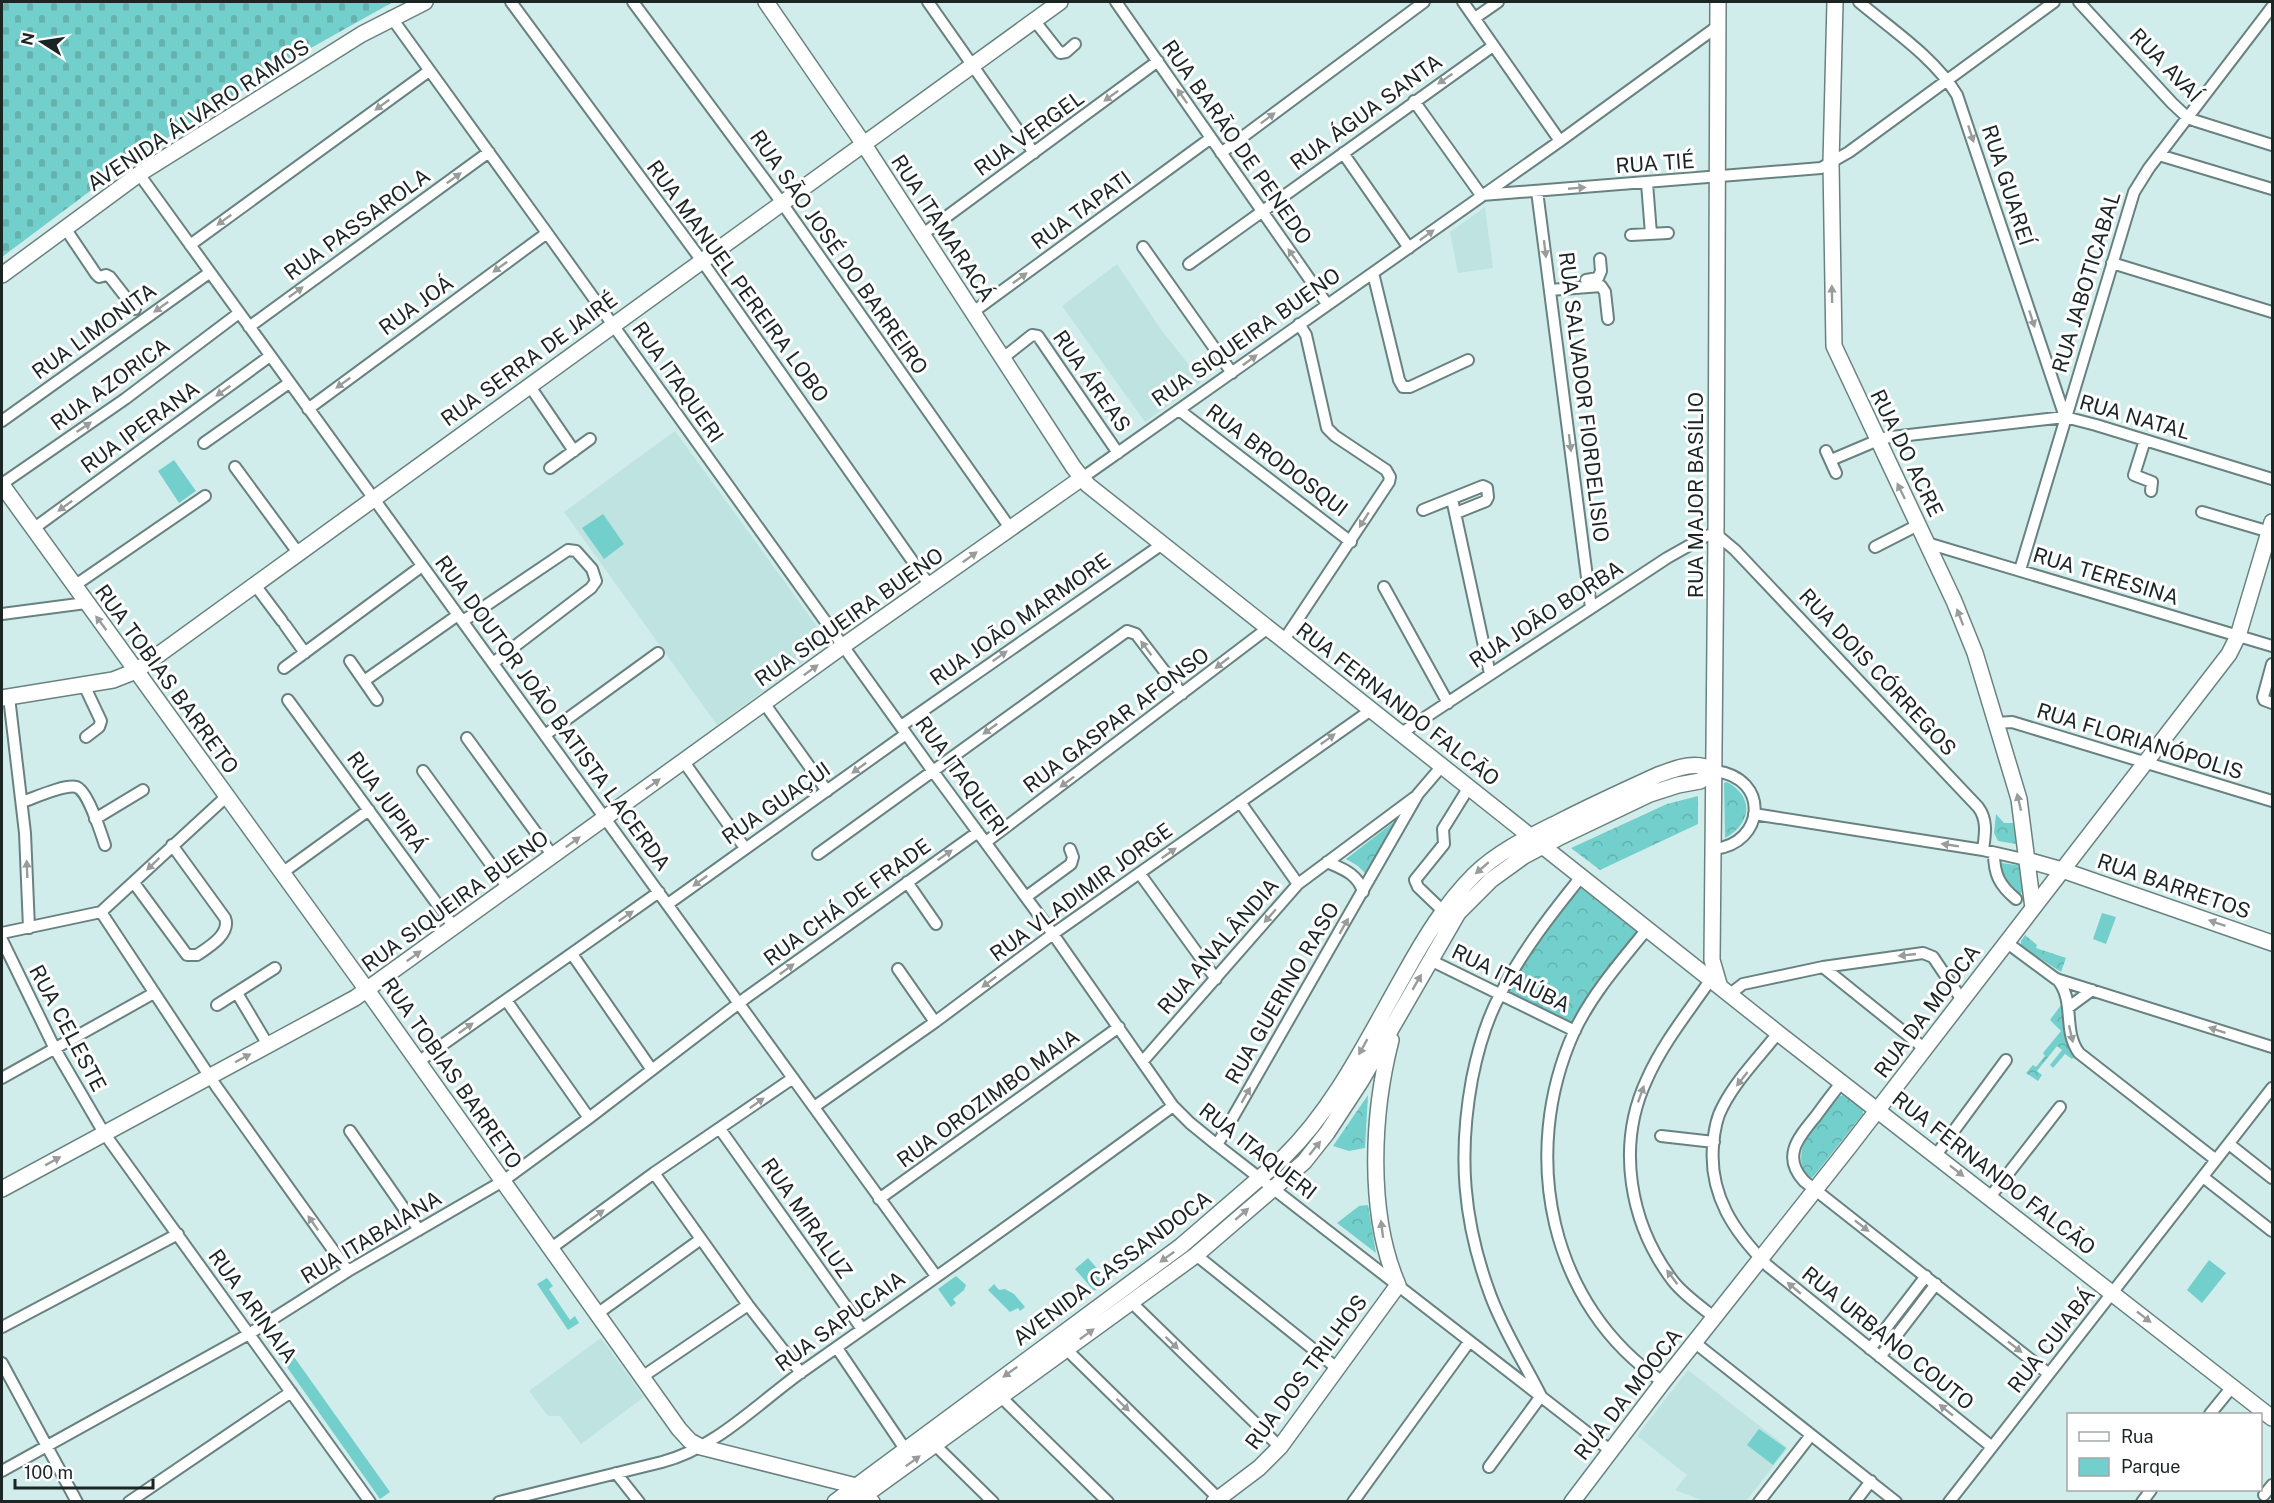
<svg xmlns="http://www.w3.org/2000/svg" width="2274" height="1503" font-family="'Public Sans',sans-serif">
<defs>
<pattern id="forest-crowns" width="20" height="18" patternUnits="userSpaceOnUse" patternTransform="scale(1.5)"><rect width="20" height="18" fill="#73cfcb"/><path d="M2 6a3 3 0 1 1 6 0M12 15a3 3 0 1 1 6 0" fill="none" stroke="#63b2ae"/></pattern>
<pattern id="cemetery-stones" width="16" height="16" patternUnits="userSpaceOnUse" patternTransform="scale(1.5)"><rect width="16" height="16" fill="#73cfcb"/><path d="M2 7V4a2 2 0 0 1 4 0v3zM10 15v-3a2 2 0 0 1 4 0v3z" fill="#63b2ae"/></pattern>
</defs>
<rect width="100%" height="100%" fill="#d1edeb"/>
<path fill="#bee3e0" d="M1485,207L1493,268L1458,273L1450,232Z
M1117,264L1162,331L1202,381L1145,422L1062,306Z
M675,431L829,643L717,725L564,512Z
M601,1338L644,1397L581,1444L560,1416H548L529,1391Z
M1688,1370L1788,1448L1746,1501H1704L1675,1490L1687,1475L1637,1436Z"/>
<path fill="#73cfcb" d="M174,460L196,491L179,503L158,471Z
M603,514L624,544L604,559L582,528Z
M2102,913L2116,917L2106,944L2093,939Z
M1088,1258L1107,1280L1094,1291L1075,1269Z
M2209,1260L2226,1273L2202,1303L2187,1290Z
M956,1276L966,1285L964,1290L953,1299L956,1303L951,1307L938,1289Z
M547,1278L553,1286L549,1289L570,1320L575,1316L579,1323L568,1330L537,1284Z
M994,1284L999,1290L1005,1289L1014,1294L1025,1307L1020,1311L1018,1308L1010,1312L988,1290Z
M292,1354L390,1492L380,1499L282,1360Z
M1759,1429L1786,1448L1773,1465L1747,1445Z"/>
<path fill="url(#forest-crowns)" d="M1727,782C1755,797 1751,824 1725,838L1724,783Z
M1698,796V824L1600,870L1571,848L1667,804Z
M1996,814L2004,823H2013L2016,844L1998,841L1994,833Z
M1395,821L1366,874L1358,866L1346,859Z
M2002,863L2023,866L2024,891L2020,894L2007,884L1999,867Z
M1581,877L1648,928L1575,1031L1501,992Z
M2025,935L2037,945L2036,948L2066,958L2061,972L2021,946V941Z
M2061,1005L2066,1033L2075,1056L2072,1059L2065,1054L2053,1068L2050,1065L2062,1050L2057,1046L2037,1071L2042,1075L2038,1081L2026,1073L2033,1065L2036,1067L2045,1056L2043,1053L2061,1031L2050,1020Z
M1368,1095L1365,1148L1349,1151L1333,1146Z
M1844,1095L1863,1109V1114L1813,1177L1809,1178C1785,1149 1822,1119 1840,1096Z
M1368,1205L1376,1253L1337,1223L1359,1206Z"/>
<path fill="url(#cemetery-stones)" d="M2,2H393L302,53L129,162L2,257Z"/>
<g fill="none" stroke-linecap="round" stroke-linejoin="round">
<g stroke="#698280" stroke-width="14">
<path id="street" d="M511,2L702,261L930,586
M633,2L782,203L1010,528
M928,2L1034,153
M1116,2L1327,304
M1463,2L1560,141
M1859,2C1891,29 1935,58 1957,95L2065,417
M2079,2L2172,103L2188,118L2196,121L2272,145
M391,17L547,233L932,770L1053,934L1173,1106L1190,1123L1217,1145L1611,1451
M1475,18L1498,2
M1034,20L1060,53L1066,52L1075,44
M1414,101L1481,195
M1221,153L1424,2
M1343,153L1409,248
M2159,155L2272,189
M139,174L936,1276
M1647,183L1651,234
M1537,191L1591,608
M1482,195L1821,168L1849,152L2054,2
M65,228L96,274L99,277L106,275L110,277L135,309
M923,234L1158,61
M1631,235L1668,233
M190,245L429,71
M1143,247L1232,373
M2112,263L2272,312
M1189,264L1493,46
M1373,273L1399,380L1403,387H1410L1468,360
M1586,280L1598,278L1601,271L1600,259
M1550,290L1601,286L1605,292L1608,319
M973,312L1211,138
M249,327L489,152
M1003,358L1032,335L1038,336L1118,453
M529,385L574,451
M308,409L547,233
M1179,410L1351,542
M2,421L209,273
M2145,440L2134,475L2152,482L2151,491
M204,443L289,383
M1826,451L1836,473
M1831,460L1883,438L2065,417L2096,425L2272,479
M235,467L299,554
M550,468L590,439
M1082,478L1560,141L1718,26
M2,484L125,399L239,313
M1452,499L1490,674
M1423,510L1483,486L1487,488L1488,497L1486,501L1456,513
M2202,512L2270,532
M33,529L270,356
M1927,543L2272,646
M1875,547L1918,525
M2020,570L2134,192L2149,168L2272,7
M255,585L282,621
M74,586L205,496
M1384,587L1448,703
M2,614L86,603
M463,621L568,550L576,551L592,569L596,581L591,588L493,663
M285,625L305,653
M1284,640L1389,482L1390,477L1386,470L1335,436L1327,428L1306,335L1299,324
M350,661L377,700
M2272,664L2263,697L2264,700L2272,703
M284,668L422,566
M364,681L458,615
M84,685L101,721L99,727L86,737
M9,697L25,833L29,928
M288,700L454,927
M764,703L827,791
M1996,723L2012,722L2272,801
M901,726L1161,545
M1400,734L1667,558L1706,536L1716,534L1735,550L1978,807C1988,820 1985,835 1983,850
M545,735L658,653
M467,738L553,856
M684,762L745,848
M423,771L508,888
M22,802C34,798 65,784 76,787C87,789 101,833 105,845
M1240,802L1298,884
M1754,814L1983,850L2027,860
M95,819L143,790
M986,842L1268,628
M1714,849C1765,844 1771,778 1715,771
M1994,853C1994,874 1999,885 2016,899
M818,854L1127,631L1136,634L1182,694
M1327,862C1343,869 1358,874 1363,892
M282,873L369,810
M1140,874L1216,979
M907,882L936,924
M134,883L187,955H197C209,947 231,934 225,918L172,845
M1026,897L1071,864L1073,857L1070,849
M668,904L906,734
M1443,911L1418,887L1415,880L1444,844L1443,829L1469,787
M101,912L216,1086L348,1271
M1648,928C1621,961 1592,994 1574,1032C1519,1154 1549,1306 1663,1382
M2,933L101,912L227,796
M2,940L55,1049L104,1133L370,1502
M2006,942L2056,979L2272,1047
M572,954L652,1070
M1430,960L1575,1031
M1823,967L1925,1049
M898,969L935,1022
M1711,979C1689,1011 1663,1043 1647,1079C1616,1145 1629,1223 1673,1281C1684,1295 1700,1306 1714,1317
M2057,979C2076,1001 2062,1030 2079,1053L2216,1160
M237,993L268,1045
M1730,994L1743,984L1823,967L1923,953L1933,957L1962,1000
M506,1000L589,1118
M217,1005L275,968
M2069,1007L2092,990
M1778,1033C1760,1056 1737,1079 1723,1106C1716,1118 1714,1132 1713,1146C1709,1195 1734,1232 1768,1266L1992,1447
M1143,1061L1298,884L1415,797
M418,1062L659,892
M2,1078L154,993
M1842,1082C1833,1093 1824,1105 1816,1116C1799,1137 1781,1156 1804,1181L2049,1374
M814,1107L935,1022L1053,934L1371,710
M720,1129L862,1329
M350,1131L419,1230
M1661,1136L1714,1142
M2229,1144L2272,1178
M1217,1145L1418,794L1442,766
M1936,1155L2006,1060
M654,1173L748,1305L801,1373
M2203,1177L2272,1231
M1990,1197L2060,1107
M879,1199L1119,1027
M550,1249L654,1173L793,1078
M1196,1255L1338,1369
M1131,1302L1280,1447
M597,1314L701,1239
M2,1327L178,1234
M1694,1342L1896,1502
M837,1348L905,1449
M1066,1349L1218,1498
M1870,1349L1926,1276
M1880,1357L1936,1284
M2,1363L77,1502
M642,1377L748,1305
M1001,1397L1108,1502
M2210,1414L2232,1387
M935,1445L993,1502
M1489,1467L1541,1396C1524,1362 1503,1330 1490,1294C1463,1221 1458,1155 1472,1079C1478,1049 1486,1020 1501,993C1522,951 1552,913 1581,877
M2,1471L249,1334L348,1271L503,1181L589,1118L747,997L978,832
M616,1473L639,1502
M2264,1495L2272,1485
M129,1502L291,1392
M499,1502L662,1462C716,1448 758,1403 803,1371C927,1284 1051,1196 1173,1106
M1353,1502L1469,1342
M1759,1502L1811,1435
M1855,1502L1871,1481
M1949,1502L2272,1088
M2142,1502L2151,1490"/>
</g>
<g stroke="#698280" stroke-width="18">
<path id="secondary" d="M766,2L863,143L1074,468L1088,485L1778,1033L2272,1418
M1718,2L1716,534L1712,960L1719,984
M1835,2L1831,163L1834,346L1954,601L1975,653L2019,799L2033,908
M2,275L139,174L362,34L425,2
M2,485L367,990L679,1429L690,1441L701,1447L856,1486L872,1502
M2,698L113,680L136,671L1060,2
M2027,860L2062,870L2272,943
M2,1189L355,998L843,646L1082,478
M857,1501L1196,1255L1304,1162L1327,1133L1361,1081L1458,913L1491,880L1524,856L1558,838L1650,794L1678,785L1700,781L1715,771
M835,1502L1181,1246L1284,1157C1336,1106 1368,1038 1404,975C1424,939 1445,904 1474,875C1499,851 1529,837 1559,822C1592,805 1625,790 1658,775C1677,768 1696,760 1715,771
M1214,1502L1259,1468L1280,1447L1398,1285C1367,1214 1372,1114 1391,1040
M1572,1502L1663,1382L1849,1147L2229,654L2238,636L2272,522"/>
</g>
<use href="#street" stroke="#fff" stroke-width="10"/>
<use href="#secondary" stroke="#fff" stroke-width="15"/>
</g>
<defs><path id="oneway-solid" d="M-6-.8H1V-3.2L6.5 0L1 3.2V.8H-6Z" transform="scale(1.5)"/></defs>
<g fill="#989d9c">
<use href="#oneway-solid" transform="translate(1445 79) rotate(145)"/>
<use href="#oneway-solid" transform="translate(1111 96) rotate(144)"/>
<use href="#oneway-solid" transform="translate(1182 96) rotate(-125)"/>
<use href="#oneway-solid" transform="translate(382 105) rotate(144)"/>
<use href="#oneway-solid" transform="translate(1268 118) rotate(-37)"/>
<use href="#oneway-solid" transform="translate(1971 134) rotate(72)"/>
<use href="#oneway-solid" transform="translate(454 178) rotate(-36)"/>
<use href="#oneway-solid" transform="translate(1577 188) rotate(-5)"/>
<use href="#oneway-solid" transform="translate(224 220) rotate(144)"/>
<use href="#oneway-solid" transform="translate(1427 235) rotate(-36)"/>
<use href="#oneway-solid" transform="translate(1545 249) rotate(83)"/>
<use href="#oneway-solid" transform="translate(1293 256) rotate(-125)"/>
<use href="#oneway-solid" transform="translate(500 267) rotate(144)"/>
<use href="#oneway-solid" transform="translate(1020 278) rotate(-36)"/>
<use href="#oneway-solid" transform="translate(296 292) rotate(-36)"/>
<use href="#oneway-solid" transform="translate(1832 294) rotate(-91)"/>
<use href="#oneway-solid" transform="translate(161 307) rotate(144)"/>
<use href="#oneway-solid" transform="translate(2032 319) rotate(72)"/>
<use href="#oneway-solid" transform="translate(1250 360) rotate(-36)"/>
<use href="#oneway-solid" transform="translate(343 383) rotate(144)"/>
<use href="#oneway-solid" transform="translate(223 391) rotate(144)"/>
<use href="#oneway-solid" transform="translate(84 427) rotate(-34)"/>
<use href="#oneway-solid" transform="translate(1570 443) rotate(83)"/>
<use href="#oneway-solid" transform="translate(1901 491) rotate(-116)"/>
<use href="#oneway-solid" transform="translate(65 506) rotate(144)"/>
<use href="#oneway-solid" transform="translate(1364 520) rotate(122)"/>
<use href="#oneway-solid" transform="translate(970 557) rotate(-36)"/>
<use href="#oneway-solid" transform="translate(1960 617) rotate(-111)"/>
<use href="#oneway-solid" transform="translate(101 623) rotate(-127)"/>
<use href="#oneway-solid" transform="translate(1146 648) rotate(-127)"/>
<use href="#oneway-solid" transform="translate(1000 656) rotate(-35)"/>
<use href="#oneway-solid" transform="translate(1222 663) rotate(142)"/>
<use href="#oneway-solid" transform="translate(811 670) rotate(-36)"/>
<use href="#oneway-solid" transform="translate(990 729) rotate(144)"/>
<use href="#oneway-solid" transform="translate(1328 739) rotate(-36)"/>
<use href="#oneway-solid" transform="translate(859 768) rotate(144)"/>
<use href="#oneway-solid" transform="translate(1067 782) rotate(143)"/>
<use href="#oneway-solid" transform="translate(653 784) rotate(-36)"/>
<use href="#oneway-solid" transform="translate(2019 802) rotate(-103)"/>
<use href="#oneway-solid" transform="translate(573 842) rotate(-36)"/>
<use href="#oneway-solid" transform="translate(1950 845) rotate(-171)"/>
<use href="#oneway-solid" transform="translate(1169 853) rotate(-35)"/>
<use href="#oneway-solid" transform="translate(945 855) rotate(-35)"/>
<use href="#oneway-solid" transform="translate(153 864) rotate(136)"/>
<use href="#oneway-solid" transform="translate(1482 868) rotate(139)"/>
<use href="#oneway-solid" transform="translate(27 869) rotate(-92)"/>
<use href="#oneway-solid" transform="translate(700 881) rotate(144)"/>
<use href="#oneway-solid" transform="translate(626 916) rotate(-35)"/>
<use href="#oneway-solid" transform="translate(1270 916) rotate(131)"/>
<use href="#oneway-solid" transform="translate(2217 923) rotate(-161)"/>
<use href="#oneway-solid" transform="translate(1344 926) rotate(-60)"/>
<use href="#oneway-solid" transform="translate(1907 955) rotate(174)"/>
<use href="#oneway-solid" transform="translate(414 956) rotate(-36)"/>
<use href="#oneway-solid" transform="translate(787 969) rotate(-36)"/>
<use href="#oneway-solid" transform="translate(989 982) rotate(143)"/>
<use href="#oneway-solid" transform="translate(1417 982) rotate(-60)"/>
<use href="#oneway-solid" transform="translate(466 1028) rotate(-35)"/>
<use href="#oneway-solid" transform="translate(2217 1030) rotate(-162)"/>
<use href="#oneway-solid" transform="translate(2071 1034) rotate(77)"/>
<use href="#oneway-solid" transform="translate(1363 1047) rotate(119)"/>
<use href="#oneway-solid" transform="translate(243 1058) rotate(-28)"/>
<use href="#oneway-solid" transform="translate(1742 1079) rotate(128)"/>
<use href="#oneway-solid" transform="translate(1641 1094) rotate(-70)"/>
<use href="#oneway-solid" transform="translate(1246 1095) rotate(-60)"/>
<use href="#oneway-solid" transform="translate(757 1103) rotate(-35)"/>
<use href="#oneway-solid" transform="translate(1315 1148) rotate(-51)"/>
<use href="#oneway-solid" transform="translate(53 1161) rotate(-29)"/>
<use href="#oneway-solid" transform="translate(1957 1171) rotate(38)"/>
<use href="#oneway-solid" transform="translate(1242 1214) rotate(-41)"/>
<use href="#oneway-solid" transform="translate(597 1215) rotate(-36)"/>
<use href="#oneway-solid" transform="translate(313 1223) rotate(-125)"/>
<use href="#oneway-solid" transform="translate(1862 1226) rotate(38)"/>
<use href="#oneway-solid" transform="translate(1382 1229) rotate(-97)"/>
<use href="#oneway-solid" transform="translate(1167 1257) rotate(144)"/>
<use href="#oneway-solid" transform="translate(1672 1277) rotate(-127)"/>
<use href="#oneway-solid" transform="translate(1794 1288) rotate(-140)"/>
<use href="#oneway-solid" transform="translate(2144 1317) rotate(38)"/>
<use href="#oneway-solid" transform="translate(1087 1334) rotate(-36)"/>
<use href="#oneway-solid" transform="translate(1172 1343) rotate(44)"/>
<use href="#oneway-solid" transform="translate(2015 1347) rotate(38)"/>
<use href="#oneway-solid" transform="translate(1010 1372) rotate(144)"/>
<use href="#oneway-solid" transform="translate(1123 1405) rotate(44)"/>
<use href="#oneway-solid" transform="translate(1946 1410) rotate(-141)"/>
<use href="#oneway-solid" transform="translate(913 1461) rotate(-36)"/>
</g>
<g text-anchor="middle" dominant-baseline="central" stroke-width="6" stroke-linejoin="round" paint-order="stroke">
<g font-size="21" fill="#1a2524" stroke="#fff">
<text transform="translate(2166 65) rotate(46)">RUA AVAÍ</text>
<text transform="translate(1366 112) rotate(-36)">RUA ÁGUA SANTA</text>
<text transform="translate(198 115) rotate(-33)">AVENIDA ÁLVARO RAMOS</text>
<text transform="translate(1029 133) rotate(-36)">RUA VERGEL</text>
<text transform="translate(1237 142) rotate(55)">RUA BARÃO DE PENEDO</text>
<text transform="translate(1655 163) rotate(-4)">RUA TIÉ</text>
<text transform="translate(2008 185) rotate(72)">RUA GUAREÍ</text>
<text transform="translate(1081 210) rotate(-36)">RUA TAPATI</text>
<text transform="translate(357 224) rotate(-36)">RUA PASSAROLA</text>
<text transform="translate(943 228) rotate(57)">RUA ITAMARACÁ</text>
<text transform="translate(839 252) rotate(55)">RUA SÃO JOSÉ DO BARREIRO</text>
<text transform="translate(738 281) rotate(54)">RUA MANUEL PEREIRA LOBO</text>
<text transform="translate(2086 282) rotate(-73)">RUA JABOTICABAL</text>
<text transform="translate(416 305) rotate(-36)">RUA JOÁ</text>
<text transform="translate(94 331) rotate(-36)">RUA LIMONITA</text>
<text transform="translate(1246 337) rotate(-35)">RUA SIQUEIRA BUENO</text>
<text transform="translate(529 359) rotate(-36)">RUA SERRA DE JAIRÉ</text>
<text transform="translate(1092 381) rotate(55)">RUA ÁREAS</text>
<text transform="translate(678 382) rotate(55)">RUA ITAQUERI</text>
<text transform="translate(110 384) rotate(-36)">RUA AZORICA</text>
<text transform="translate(1584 397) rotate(83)">RUA SALVADOR FIORDELISIO</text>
<text transform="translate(2135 417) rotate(16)">RUA NATAL</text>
<text transform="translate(140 427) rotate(-36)">RUA IPERANA</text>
<text transform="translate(1907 453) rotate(64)">RUA DO ACRE</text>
<text transform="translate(1277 460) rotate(37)">RUA BRODOSQUI</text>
<text transform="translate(1695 495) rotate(-90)">RUA MAJOR BASÍLIO</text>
<text transform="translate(2106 576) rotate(17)">RUA TERESINA</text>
<text transform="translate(1546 614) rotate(-33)">RUA JOÃO BORBA</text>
<text transform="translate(849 617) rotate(-35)">RUA SIQUEIRA BUENO</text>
<text transform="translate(1020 619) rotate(-35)">RUA JOÃO MARMORE</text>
<text transform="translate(1878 672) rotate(47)">RUA DOIS CÓRREGOS</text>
<text transform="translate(167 679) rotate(54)">RUA TOBIAS BARRETO</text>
<text transform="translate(1398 704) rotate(38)">RUA FERNANDO FALCÃO</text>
<text transform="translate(553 713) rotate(54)">RUA DOUTOR JOÃO BATISTA LACERDA</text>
<text transform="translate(1116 720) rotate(-37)">RUA GASPAR AFONSO</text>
<text transform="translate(2140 741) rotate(17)">RUA FLORIANÓPOLIS</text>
<text transform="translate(962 776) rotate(54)">RUA ITAQUERI</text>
<text transform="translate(387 802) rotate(54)">RUA JUPIRÁ</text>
<text transform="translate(776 803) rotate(-35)">RUA GUAÇUI</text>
<text transform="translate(2174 886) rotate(19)">RUA BARRETOS</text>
<text transform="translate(1081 892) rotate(-36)">RUA VLADIMIR JORGE</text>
<text transform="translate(455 901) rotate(-36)">RUA SIQUEIRA BUENO</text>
<text transform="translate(847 902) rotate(-36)">RUA CHÁ DE FRADE</text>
<text transform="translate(1218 946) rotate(-49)">RUA ANALÂNDIA</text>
<text transform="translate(1511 978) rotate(26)">RUA ITAIÚBA</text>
<text transform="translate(1282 993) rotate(-60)">RUA GUERINO RASO</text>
<text transform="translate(1927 1011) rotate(-53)">RUA DA MOOCA</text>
<text transform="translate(68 1028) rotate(62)">RUA CELESTE</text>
<text transform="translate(452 1073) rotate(55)">RUA TOBIAS BARRETO</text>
<text transform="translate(988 1098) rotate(-36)">RUA OROZIMBO MAIA</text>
<text transform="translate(1258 1151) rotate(38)">RUA ITAQUERI</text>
<text transform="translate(1994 1173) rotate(38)">RUA FERNANDO FALCÃO</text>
<text transform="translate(807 1218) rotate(55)">RUA MIRALUZ</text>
<text transform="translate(371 1237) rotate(-31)">RUA ITABAIANA</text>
<text transform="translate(1112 1268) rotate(-37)">AVENIDA CASSANDOCA</text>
<text transform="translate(253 1306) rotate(54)">RUA ARINAIA</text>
<text transform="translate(840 1321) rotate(-36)">RUA SAPUCAIA</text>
<text transform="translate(1888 1338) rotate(39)">RUA URBANO COUTO</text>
<text transform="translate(2051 1340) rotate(-52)">RUA CUIABÁ</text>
<text transform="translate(1306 1372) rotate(-53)">RUA DOS TRILHOS</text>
<text transform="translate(1628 1394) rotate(-52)">RUA DA MOOCA</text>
</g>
</g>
<rect width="2274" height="1503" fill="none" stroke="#1a2524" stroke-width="6"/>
<rect x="2067" y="1413" width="195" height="78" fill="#ffffff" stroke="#a3a8a7" stroke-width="1.5"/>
<rect x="2079" y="1432" width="30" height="9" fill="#ffffff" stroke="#a3a8a7" stroke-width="1.5"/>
<text x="2121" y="1443" font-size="18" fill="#1a2524">Rua</text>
<rect x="2079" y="1458" width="30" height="18" fill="#73cfcb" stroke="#a3a8a7" stroke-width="1.5"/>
<text x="2121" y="1473" font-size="18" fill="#1a2524">Parque</text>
<g transform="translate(42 42) rotate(282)" stroke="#ffffff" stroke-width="4.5" paint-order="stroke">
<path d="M0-4.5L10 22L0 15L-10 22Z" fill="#1a2524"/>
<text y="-9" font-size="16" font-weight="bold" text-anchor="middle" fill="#1a2524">N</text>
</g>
<path d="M15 1479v9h138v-9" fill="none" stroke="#1a2524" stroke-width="3"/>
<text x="24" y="1479" font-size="18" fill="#1a2524" stroke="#ffffff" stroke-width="4.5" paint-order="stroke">100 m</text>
</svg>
